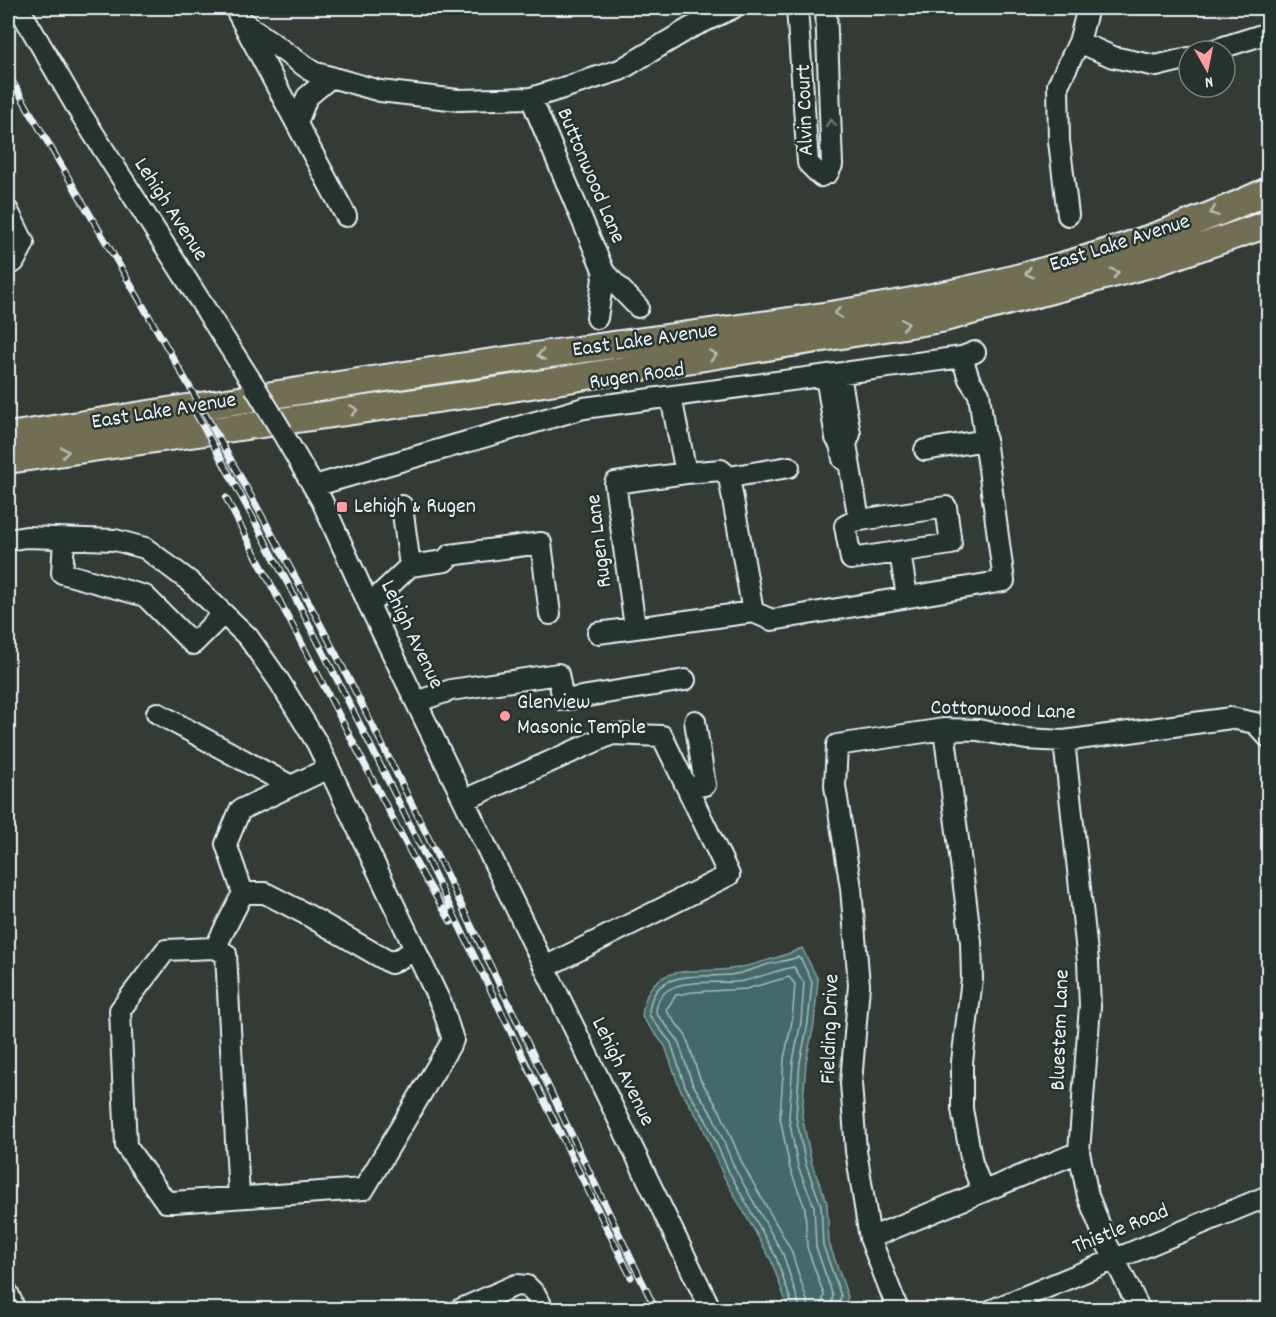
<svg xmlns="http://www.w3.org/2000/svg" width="1276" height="1317" font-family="Dekko,sans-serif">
<rect width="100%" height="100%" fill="#333b34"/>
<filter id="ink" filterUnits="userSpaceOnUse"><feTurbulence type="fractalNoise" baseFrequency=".0167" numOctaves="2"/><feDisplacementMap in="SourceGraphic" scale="12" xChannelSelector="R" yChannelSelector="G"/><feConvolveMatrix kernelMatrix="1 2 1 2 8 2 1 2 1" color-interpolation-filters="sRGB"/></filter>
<g filter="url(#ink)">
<path fill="#456969" stroke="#869fa2" stroke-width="1.5" d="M802,948L818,980L814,1024L806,1062L802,1116L812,1164L827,1203L829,1243L848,1297L843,1309L790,1310L788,1307L771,1260L723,1175L701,1123L680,1089L665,1046L642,1017C647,960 689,974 731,969C747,967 788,955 802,948Z"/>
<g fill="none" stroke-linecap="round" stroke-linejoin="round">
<path stroke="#a7bbbf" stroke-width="1.5" d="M794,1310L776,1257L729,1172L706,1120L685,1086L671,1043L649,1015C650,968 697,978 729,975C742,974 753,969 766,965C776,962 787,961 798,957L801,959L812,982L808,1023L800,1062L796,1117L806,1165L821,1205L823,1245L841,1296L838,1310
M801,1310L783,1254L735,1169L713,1116L692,1083L678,1040L656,1013C657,971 718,986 744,981C761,977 777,970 794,967L804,983L801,1022L793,1061L789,1118L798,1167L814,1206L816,1247L833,1296L830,1310
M810,1310L791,1250L743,1165L720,1111L700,1079L686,1036L666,1010L676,995L693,992L746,989L789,977L795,984L792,1021L784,1059L780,1117L790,1169L805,1208L807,1247L824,1295L821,1310"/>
<g stroke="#e8f1f8" stroke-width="24">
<path id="minor" d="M19,8L79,111L255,387
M235,8L346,216
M797,8L808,163L821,176L828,173L832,165L826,8
M243,22L313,72L380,91L458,100L531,98L620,70L690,28L733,8
M1079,42L1113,57L1156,66L1189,58
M1211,51L1268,33
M531,98L604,272L597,318
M297,123L307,97L331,77
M8,211L24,243L14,262L8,264
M1068,215L1059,141L1058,85L1079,42L1088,8
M604,272L638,307
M840,374L850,434L846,444L859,520
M826,376L836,438L840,444L843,459
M671,397L686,473L721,470L729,477L753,612
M282,432L322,501L369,605L711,1310
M925,450L986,440
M729,477L789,467
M314,486L584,408L962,357L975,352
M946,507L951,544L851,559L845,526L854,521Z
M64,539L62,573L145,596L193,644L223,614
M8,540L26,537L115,540L145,548L189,581L248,637L279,681L317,743L442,1006L453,1040L364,1189L173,1202H166L126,1146L120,1010L166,950L215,948L226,954L239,1197
M900,552L907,597
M410,566L445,561L450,555L541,543L550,614
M369,605L410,566L402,506
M635,627L615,483L686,473
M598,633L753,612L772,620L1004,581L979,394L969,379L962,357
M416,702L451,690L558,674L563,700L685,680
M157,713L291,786
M944,729L971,942L972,979L962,1062V1109L972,1163L982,1190
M1064,741L1088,962L1090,1006L1079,1152L1088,1196L1107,1244L1140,1310
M687,788L705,785L695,721
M464,800L612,734L662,736L729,875L545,967
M243,893H265L304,913L391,963L416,950
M215,948L243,893L226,844L240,810L329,768
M870,1238L1079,1152
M8,1293L15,1310
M459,1310L516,1285L527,1286L535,1294L544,1310
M898,1310L870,1238L856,1151L851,1083L859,985L851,888L835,786L837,745L944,729L978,730L1026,739L1064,741L1231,718L1255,723L1268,737
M992,1310L1268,1196"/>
</g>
<g stroke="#e8f1f8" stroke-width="30">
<path id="major" d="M8,436C195,407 383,377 571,351C669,337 768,326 866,309C1002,287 1142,248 1268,191
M8,460L500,390L941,319L1154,263L1268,224"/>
</g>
<use href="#minor" stroke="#26332d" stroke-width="20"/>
<use href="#major" stroke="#726e52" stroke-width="26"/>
<g stroke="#e8f1f8" stroke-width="7">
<path id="rail" d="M8,74C116,260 226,444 326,635C442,857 546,1085 656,1310
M195,412C353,694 487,988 631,1277
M226,498L417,865L451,922"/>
</g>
<use href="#rail" stroke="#26332d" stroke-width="4.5" stroke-dasharray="14" stroke-linecap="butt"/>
<g stroke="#e8f1f8" stroke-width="24" stroke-linecap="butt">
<path id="minor-bridge" d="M255,387L282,432"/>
</g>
<use href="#minor-bridge" stroke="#26332d" stroke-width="20"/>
</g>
<defs><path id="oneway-chevron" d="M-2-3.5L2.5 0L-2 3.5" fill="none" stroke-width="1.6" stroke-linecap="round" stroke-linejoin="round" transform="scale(1.5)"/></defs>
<use stroke="#6a7674" href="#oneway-chevron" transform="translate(831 123) rotate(-93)"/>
<g stroke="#b9bdb6">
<use href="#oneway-chevron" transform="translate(1214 212) rotate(159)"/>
<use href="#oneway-chevron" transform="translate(1029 273) rotate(165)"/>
<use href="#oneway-chevron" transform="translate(1115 273) rotate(-15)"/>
<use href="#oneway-chevron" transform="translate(838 313) rotate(172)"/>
<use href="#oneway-chevron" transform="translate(905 324) rotate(-9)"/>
<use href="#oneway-chevron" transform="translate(541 355) rotate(172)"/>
<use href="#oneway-chevron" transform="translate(713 355) rotate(-9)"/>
<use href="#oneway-chevron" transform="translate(354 410) rotate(-8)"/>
<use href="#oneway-chevron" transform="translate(65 452) rotate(-8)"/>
</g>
</g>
<g fill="#ff9aa2" stroke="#26332d" stroke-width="2">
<rect x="336" y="501" width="12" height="12" rx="3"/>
<circle cx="505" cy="716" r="6"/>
</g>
<g text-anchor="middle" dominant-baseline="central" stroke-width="5" stroke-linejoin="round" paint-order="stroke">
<g font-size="22" fill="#e8f1f8" stroke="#26332d">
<text transform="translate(806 110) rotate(-92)">Alvin Court</text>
<text transform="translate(590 176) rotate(67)">Buttonwood Lane</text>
<text transform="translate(170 210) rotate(57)">Lehigh Avenue</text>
<text transform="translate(1120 244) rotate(-18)">East Lake Avenue</text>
<text transform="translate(645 341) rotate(-8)">East Lake Avenue</text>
<text transform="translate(637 377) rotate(-8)">Rugen Road</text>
<text transform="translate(164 412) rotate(-9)">East Lake Avenue</text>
<text transform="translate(600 541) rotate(-97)">Rugen Lane</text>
<text transform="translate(411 635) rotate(64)">Lehigh Avenue</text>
<text transform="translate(1003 711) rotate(2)">Cottonwood Lane</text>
<text transform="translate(831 1029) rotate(-88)">Fielding Drive</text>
<text transform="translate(1061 1030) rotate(-88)">Bluestem Lane</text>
<text transform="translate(622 1072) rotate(64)">Lehigh Avenue</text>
<text transform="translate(1121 1230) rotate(-22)">Thistle Road</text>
</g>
<g font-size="22" fill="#e8f1f8" stroke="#26332d" text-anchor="start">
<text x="354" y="507">Lehigh &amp; Rugen</text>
<text x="517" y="703">Glenview<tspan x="517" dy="25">Masonic Temple</tspan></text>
</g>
</g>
<rect width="1276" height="1317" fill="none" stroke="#26332d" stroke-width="30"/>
<rect x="15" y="15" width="1246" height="1287" fill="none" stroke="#e8f1f8" stroke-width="2" filter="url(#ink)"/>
<g transform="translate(1207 69) rotate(171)"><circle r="28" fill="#26332d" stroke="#747f7e" stroke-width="1.5"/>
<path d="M0-4.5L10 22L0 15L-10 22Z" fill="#ff9aa2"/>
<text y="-9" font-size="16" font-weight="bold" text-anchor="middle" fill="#e8f1f8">N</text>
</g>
</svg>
